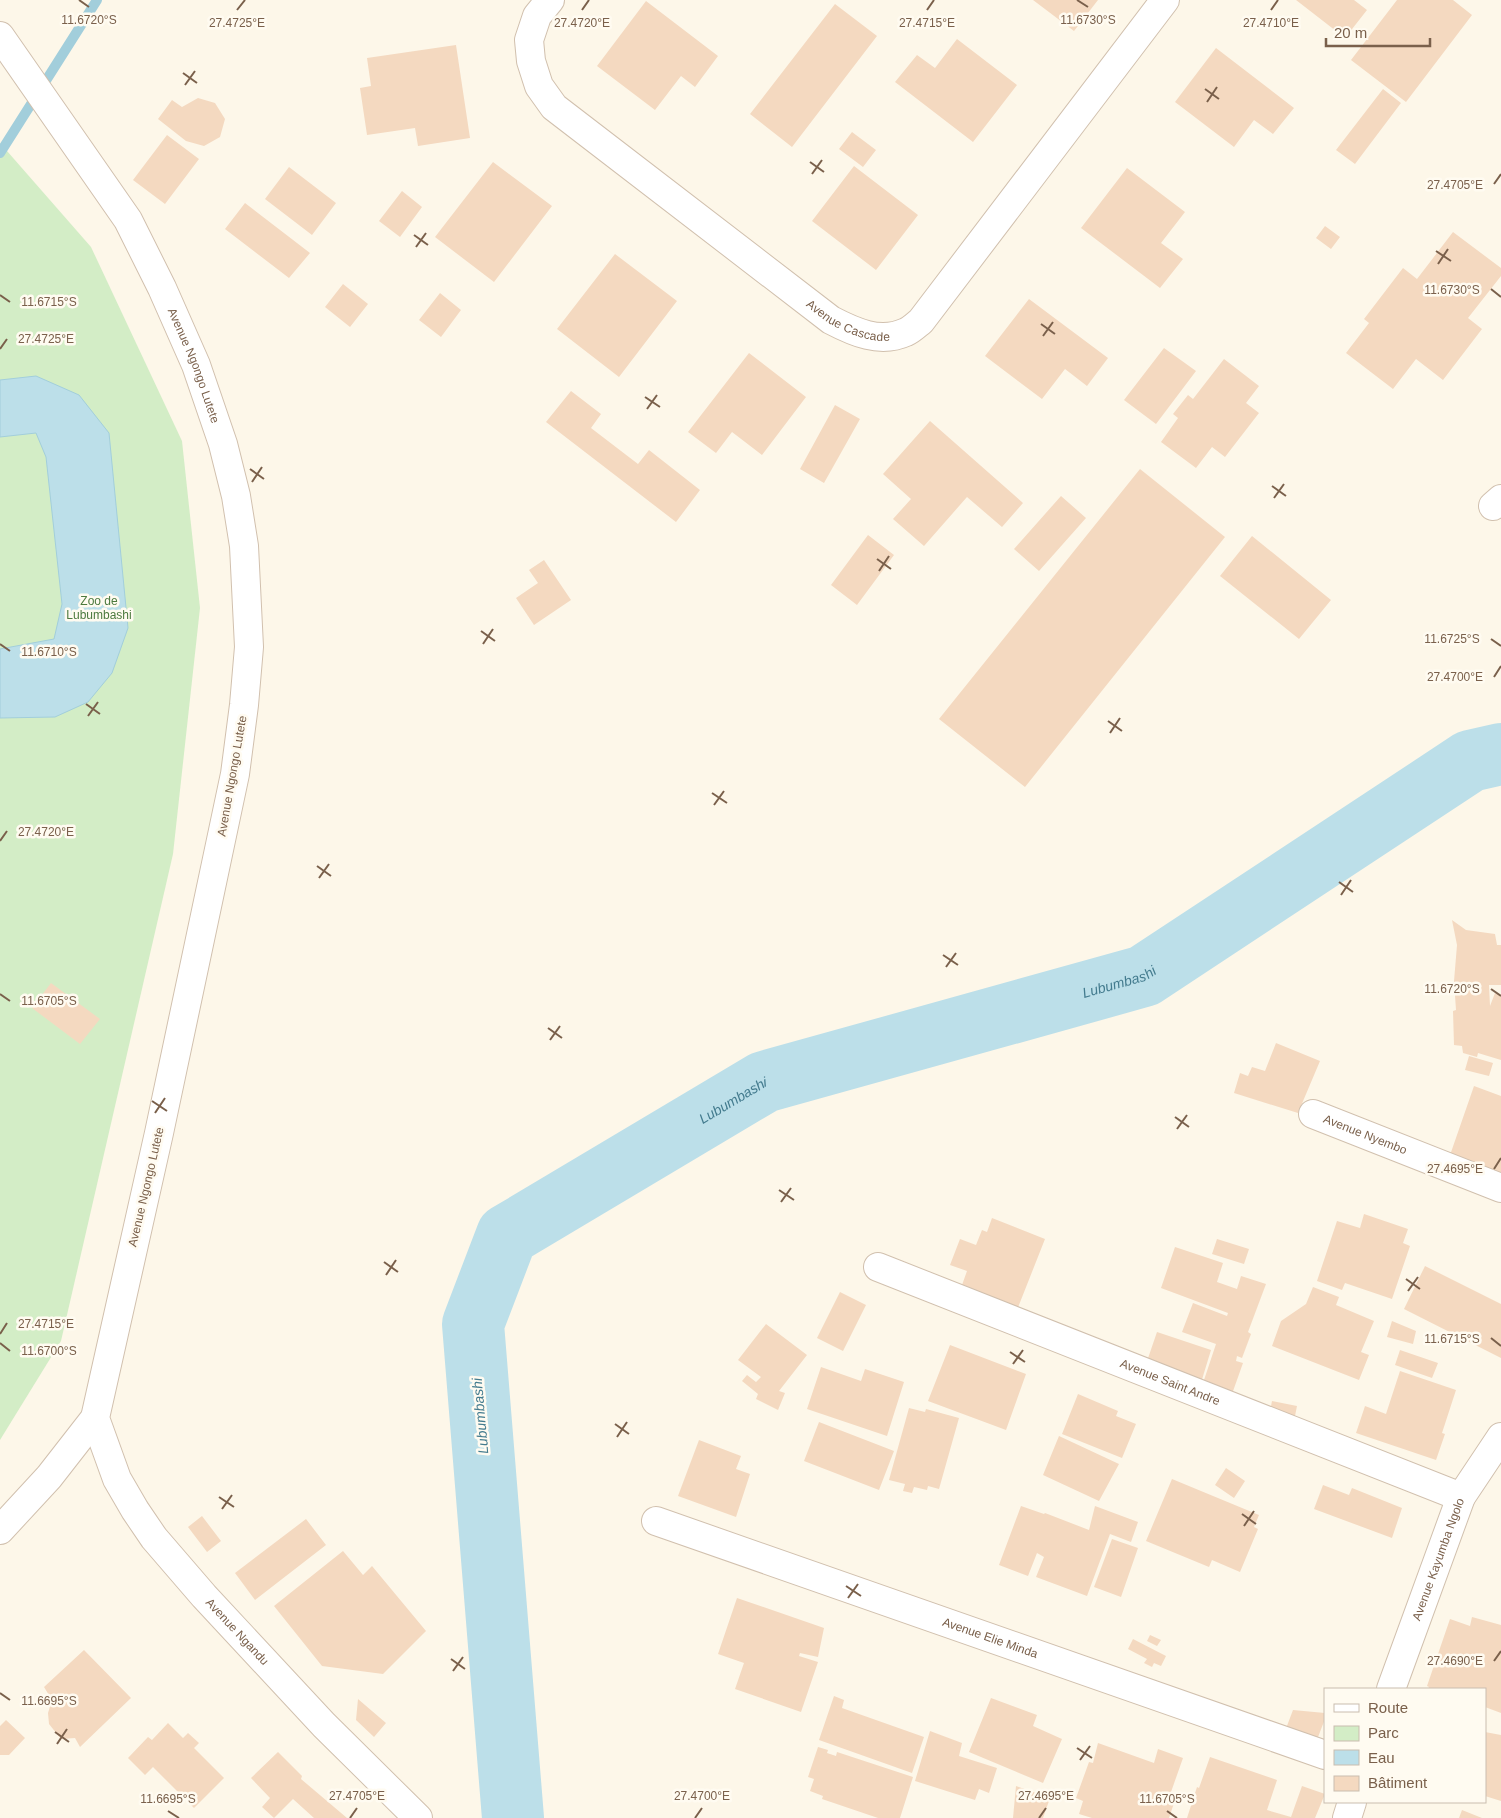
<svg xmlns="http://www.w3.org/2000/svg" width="1501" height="1818" font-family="Arial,sans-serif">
<rect width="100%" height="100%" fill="#fdf7e9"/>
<path fill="#d3edc6" d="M0,143L91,247L182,441L200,608L173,854L61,1341L0,1440Z"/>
<path fill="#bcdfe9" stroke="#a2cedb" d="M36,376L79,395L109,433L128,628L112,673L88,702L55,717L0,718V649L54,639L62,604L46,457L36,433L0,437V380Z"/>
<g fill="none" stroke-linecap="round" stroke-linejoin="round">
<path stroke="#a2cedb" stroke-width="10" d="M0,153L97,0"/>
<path stroke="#bcdfe9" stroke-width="62" id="s1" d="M513,1818L473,1324L507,1235L764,1082L1144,976L1470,761L1501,754"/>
</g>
<path fill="#f4d9c0" d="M1033,0H1098L1074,31Z
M1296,0H1354L1367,10L1345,38Z
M1397,0H1453L1472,15L1406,102L1351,60Z
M646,1L718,56L695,87L681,76L655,110L597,66Z
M835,4L877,36L792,147L750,114Z
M957,39L1017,85L973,142L895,82L917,55L935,68Z
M456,45L470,138L418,146L415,128L367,135L360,88L371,86L367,58Z
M1216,48L1294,108L1273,134L1254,120L1234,147L1175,102Z
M1383,89L1401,103L1355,164L1336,150Z
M198,98L215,103L225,119L220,137L204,146L186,141L158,119L172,100L182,107Z
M852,132L876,150L863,167L839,149Z
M167,135L199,159L165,204L133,180Z
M493,162L552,206L494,282L435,237Z
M854,166L918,215L876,270L812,221Z
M289,167L336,203L312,235L265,199Z
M1127,168L1185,212L1161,243L1183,259L1160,288L1081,228Z
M402,191L422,207L400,237L379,221Z
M245,203L310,253L289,278L225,229Z
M1325,226L1340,237L1331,249L1316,238Z
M1453,232L1501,268V276L1468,318L1482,329L1443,380L1416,359L1393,389L1346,353L1369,323L1364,319L1403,268L1417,279Z
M615,254L677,301L619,377L557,329Z
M343,284L368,304L350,327L325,307Z
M440,293L461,310L441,337L419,320Z
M1029,299L1108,358L1087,386L1065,369L1042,399L985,356Z
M1164,348L1196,371L1156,424L1124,400Z
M749,353L806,397L762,455L732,432L716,453L688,432Z
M1224,359L1259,386L1246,403L1259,413L1225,457L1212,447L1196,468L1161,442L1178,418L1173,414L1188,395L1193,399Z
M571,391L601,414L591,428L638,464L649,450L700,490L676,522L546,422Z
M835,405L860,419L824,483L800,469Z
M930,421L1023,503L1002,527L967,497L924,546L893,519L911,499L883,474Z
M1140,469L1225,537L1025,787L939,719Z
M1061,496L1086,518L1039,571L1014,549Z
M868,535L894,555L857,605L831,585Z
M1252,536L1331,600L1299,639L1220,576Z
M544,560L571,600L534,625L516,598L538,583L529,570Z
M1452,920L1466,930L1495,934L1497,945H1501V985H1489L1490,1006L1495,993L1501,995V1060L1478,1053L1477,1057L1463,1053L1462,1046L1454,1045L1453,1011L1456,1010L1454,981L1457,945Z
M51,983L100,1019L80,1044L32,1008Z
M1276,1043L1320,1061L1298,1113L1234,1093L1240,1073L1248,1076L1252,1067L1265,1071Z
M1469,1056L1493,1063L1489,1076L1465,1070Z
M1474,1086L1501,1096V1177L1449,1158Z
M1364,1214L1408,1229L1403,1243L1410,1246L1392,1299L1345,1283L1342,1290L1317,1281L1337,1221L1360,1228Z
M992,1218L1045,1239L1017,1310L964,1290L966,1286L962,1285L967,1271L950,1265L960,1239L976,1245L982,1230L987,1232Z
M1217,1239L1249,1249L1244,1264L1212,1254Z
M1175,1247L1223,1263L1217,1282L1237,1289L1241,1276L1266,1284L1248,1332L1251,1334L1242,1358L1237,1356L1236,1361L1243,1363L1232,1394L1203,1383L1216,1344L1182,1332L1193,1303L1227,1316L1228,1313L1161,1288Z
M1425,1266L1501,1304V1358L1404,1309Z
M1313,1287L1339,1297L1336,1305L1374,1321L1361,1352L1369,1355L1359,1380L1272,1346L1281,1321L1306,1304Z
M840,1292L866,1305L843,1351L817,1338Z
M1392,1321L1416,1331L1413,1344L1387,1337Z
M766,1324L807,1355L779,1391L785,1393L778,1410L756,1399L758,1394L742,1381L747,1375L756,1382L761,1377L738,1360Z
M1157,1332L1211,1350L1200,1386L1145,1367Z
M950,1345L1026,1374L1006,1430L928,1401Z
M1400,1350L1438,1363L1432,1378L1395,1365Z
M821,1367L861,1381L865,1369L904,1382L887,1436L807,1409Z
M1400,1371L1456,1390L1442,1433L1445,1434L1436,1460L1356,1433L1365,1406L1386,1414Z
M1078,1394L1118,1411L1116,1416L1136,1424L1122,1458L1062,1434Z
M1272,1401L1297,1406L1294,1421L1269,1416Z
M909,1408L925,1412L926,1409L959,1418L939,1489L928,1486L927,1490L914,1487L912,1493L903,1491L905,1484L889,1480Z
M819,1422L894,1451L879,1490L804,1461Z
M1059,1436L1119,1464L1099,1501L1043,1475Z
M699,1440L741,1456L736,1469L750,1474L736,1517L678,1496Z
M1226,1468L1245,1481L1234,1498L1215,1485Z
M1172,1479L1259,1515L1254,1527L1258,1529L1240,1572L1212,1560L1209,1567L1146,1541Z
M1323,1485L1349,1495L1352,1488L1402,1508L1392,1538L1314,1509Z
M1021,1506L1044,1514L1045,1513L1089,1530L1095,1506L1138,1522L1131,1542L1110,1534L1087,1596L1036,1577L1044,1557L1037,1553L1028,1576L999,1565Z
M202,1516L221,1541L207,1552L188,1527Z
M306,1519L326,1545L255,1600L235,1573Z
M1112,1539L1138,1548L1121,1597L1094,1587Z
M343,1551L363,1575L372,1566L426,1631L383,1674L322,1666L274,1606Z
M737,1598L824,1628L818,1657L800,1653L799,1656L818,1662L801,1712L735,1689L744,1663L718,1654Z
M1472,1617L1501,1625V1713L1485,1707V1689H1428L1429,1687L1427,1686L1450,1619L1470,1626Z
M1150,1635L1161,1640L1157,1646L1147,1641Z
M1133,1639L1166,1656L1161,1666L1154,1663L1152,1667L1144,1663L1147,1659L1128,1649Z
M84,1650L131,1698L80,1747L75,1738L61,1739L49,1724L48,1713L52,1700L44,1687Z
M834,1696L844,1700L842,1708L924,1737L912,1773L819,1740Z
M991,1698L1037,1715L1033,1726L1062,1739L1043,1783L969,1752Z
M358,1699L386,1723L374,1737L356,1720Z
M1293,1710L1325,1713V1719L1313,1750L1282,1739Z
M6,1720L25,1738L9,1755H0V1726Z
M168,1723L183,1738L188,1733L199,1743L194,1748L224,1778L194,1808L153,1767L145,1775L128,1758L148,1737L152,1740Z
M930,1731L962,1743L959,1756L997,1768L989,1793L979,1789L975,1800L915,1781Z
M1485,1732L1501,1735V1801L1485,1796Z
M1098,1743L1154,1763L1158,1749L1183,1758L1171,1792L1177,1794L1169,1818H1092L1079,1814L1083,1801L1076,1798L1089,1762L1093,1763Z
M818,1747L828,1750L827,1753L836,1756L837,1752L913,1777L900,1818H878L822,1799L823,1796L810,1791L814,1779L808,1777Z
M278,1752L302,1776L301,1779L347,1818H314L293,1799L274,1818L262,1807L270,1798L251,1778Z
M1210,1757L1277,1780L1267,1810L1291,1817L1302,1786L1325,1794L1315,1818H1187L1197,1787L1199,1788Z
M1016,1786L1050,1798L1043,1818H1013Z
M1462,1810L1482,1818H1459Z"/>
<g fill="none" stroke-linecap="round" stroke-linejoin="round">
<g stroke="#d1c0ae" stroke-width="30">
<g id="minor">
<path id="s2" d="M550,0L537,16L529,40L531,61L539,86L554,107L831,320C854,332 880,344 906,332C911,330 916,325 921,321L1165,0"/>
<path d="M1493,506L1501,499"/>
<path id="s3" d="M1313,1114L1501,1188"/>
<path id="s4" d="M878,1267L1461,1497"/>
<path id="s5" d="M656,1521L1325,1755"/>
<path d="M0,1530L49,1477L95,1418"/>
<path id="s6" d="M1391,1689L1461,1497L1501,1437"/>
<path d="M1347,1818L1352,1802"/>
</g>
</g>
<g stroke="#d1c0ae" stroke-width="30">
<g id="tertiary">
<path id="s7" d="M0,36L128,220L162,288L196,365L223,444L236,496L244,546L249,647L244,705L235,774L159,1133L95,1418L117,1479L135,1510L154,1538L204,1596L324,1725L418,1818"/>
</g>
</g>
<use href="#minor" stroke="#fff" stroke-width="28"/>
<use href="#tertiary" stroke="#fff" stroke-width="28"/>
</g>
<path fill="none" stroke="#7a604b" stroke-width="2" d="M79,0L89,7M1077,0L1088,7M237,10L245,0M582,10L589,0M927,10L934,0M1271,10L1278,0M183,73L197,83M185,85L195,71M1205,89L1219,99M1207,102L1217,87M810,162L824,172M812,174L822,160M1494,184L1501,174M414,235L428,245M416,247L426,233M1436,251L1451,261M1438,264L1448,249M1491,289L1501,297M0,295L10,302M1041,324L1055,334M1043,336L1053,322M0,349L7,339M645,397L660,407M647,409L657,395M250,469L264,479M252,482L262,467M1272,486L1286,496M1274,498L1284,484M877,559L891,569M879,571L889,556M481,631L495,641M1491,639L1501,646M0,644L10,651M483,644L493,629M1494,677L1501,666M86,704L100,714M88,716L98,702M1108,721L1122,731M1110,733L1120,718M712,793L727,803M714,805L724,791M0,841L7,831M317,866L331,876M319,878L329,864M1339,882L1353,892M1341,895L1351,880M943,955L958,965M946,967L956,953M1491,989L1501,996M0,994L10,1001M548,1028L562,1038M550,1040L560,1026M152,1101L167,1111M155,1113L165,1098M1175,1117L1189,1127M1177,1129L1187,1115M1494,1169L1501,1158M779,1190L794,1200M781,1202L791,1188M384,1262L398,1272M386,1275L396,1260M1406,1279L1420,1289M1408,1291L1418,1277M0,1334L7,1323M1491,1338L1501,1346M0,1343L10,1351M1010,1352L1025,1362M1013,1364L1023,1350M615,1424L629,1434M617,1437L627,1422M219,1497L234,1507M222,1509L232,1495M1242,1514L1256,1524M1244,1526L1254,1511M846,1586L861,1596M848,1598L858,1584M451,1659L465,1669M1494,1661L1501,1651M453,1671L463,1657M0,1693L10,1700M55,1732L69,1742M57,1744L67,1729M1077,1748L1092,1758M1080,1760L1090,1746M168,1811L179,1818M1167,1811L1177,1818M350,1818L357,1808M695,1818L702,1808M1039,1818L1046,1808"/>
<g text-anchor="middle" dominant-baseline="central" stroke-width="5" stroke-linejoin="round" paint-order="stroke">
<g font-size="12" fill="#7a604b" stroke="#fffbf1">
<text stroke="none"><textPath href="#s2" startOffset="485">Avenue Cascade</textPath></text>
<text stroke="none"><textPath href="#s7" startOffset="384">Avenue Ngongo Lutete</textPath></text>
<text transform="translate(232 776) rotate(-80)">Avenue Ngongo Lutete</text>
<text stroke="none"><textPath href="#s3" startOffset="56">Avenue Nyembo</textPath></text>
<text transform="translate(146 1187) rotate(-77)">Avenue Ngongo Lutete</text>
<text stroke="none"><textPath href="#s4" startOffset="314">Avenue Saint Andre</textPath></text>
<text stroke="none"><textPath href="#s6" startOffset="138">Avenue Kayumba Ngolo</textPath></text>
<text stroke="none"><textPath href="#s7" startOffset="1720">Avenue Ngandu</textPath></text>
<text stroke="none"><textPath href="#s5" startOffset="354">Avenue Elie Minda</textPath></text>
</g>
<g font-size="12" fill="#4c7a3f" stroke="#fffbf1">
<text x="99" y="601">Zoo de<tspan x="99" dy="14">Lubumbashi</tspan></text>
</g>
<g font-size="14" font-style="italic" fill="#437b8e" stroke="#fffbf1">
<text stroke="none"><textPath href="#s1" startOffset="1259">Lubumbashi</textPath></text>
<text stroke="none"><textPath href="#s1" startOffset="854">Lubumbashi</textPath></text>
<text transform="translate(480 1416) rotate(-95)">Lubumbashi</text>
</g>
</g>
<g font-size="12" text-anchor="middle" fill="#7a604b" stroke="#fffbf1" stroke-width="5" stroke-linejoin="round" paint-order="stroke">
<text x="89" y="24">11.6720°S</text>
<text x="1088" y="24">11.6730°S</text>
<text x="237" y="27">27.4725°E</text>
<text x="582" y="27">27.4720°E</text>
<text x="927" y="27">27.4715°E</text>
<text x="1271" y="27">27.4710°E</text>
<text x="1455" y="189">27.4705°E</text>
<text x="1452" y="294">11.6730°S</text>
<text x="49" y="306">11.6715°S</text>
<text x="46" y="343">27.4725°E</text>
<text x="1452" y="643">11.6725°S</text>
<text x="49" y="656">11.6710°S</text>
<text x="1455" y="681">27.4700°E</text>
<text x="46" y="836">27.4720°E</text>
<text x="1452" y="993">11.6720°S</text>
<text x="49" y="1005">11.6705°S</text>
<text x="1455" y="1173">27.4695°E</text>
<text x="46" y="1328">27.4715°E</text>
<text x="1452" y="1343">11.6715°S</text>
<text x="49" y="1355">11.6700°S</text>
<text x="1455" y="1665">27.4690°E</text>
<text x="49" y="1705">11.6695°S</text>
<text x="357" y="1800">27.4705°E</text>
<text x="702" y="1800">27.4700°E</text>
<text x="1046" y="1800">27.4695°E</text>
<text x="168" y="1803">11.6695°S</text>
<text x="1167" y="1803">11.6705°S</text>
</g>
<rect x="1324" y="1688" width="162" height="115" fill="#fffbf1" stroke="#cabdaf"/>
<rect x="1334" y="1704" width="25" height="8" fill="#ffffff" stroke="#cabdaf"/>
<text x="1368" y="1713" font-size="15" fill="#7a604b">Route</text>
<rect x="1334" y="1726" width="25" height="15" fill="#d3edc6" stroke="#cabdaf"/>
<text x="1368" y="1738" font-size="15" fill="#7a604b">Parc</text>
<rect x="1334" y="1750" width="25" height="15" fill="#bcdfe9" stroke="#cabdaf"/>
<text x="1368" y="1763" font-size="15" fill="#7a604b">Eau</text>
<rect x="1334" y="1776" width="25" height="15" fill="#f4d9c0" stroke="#cabdaf"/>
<text x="1368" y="1788" font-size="15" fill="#7a604b">Bâtiment</text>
<path d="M1326 38v8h104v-8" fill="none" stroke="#7a604b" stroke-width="2.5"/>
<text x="1334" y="38" font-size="15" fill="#7a604b" stroke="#fffbf1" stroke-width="4" paint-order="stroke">20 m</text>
</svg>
